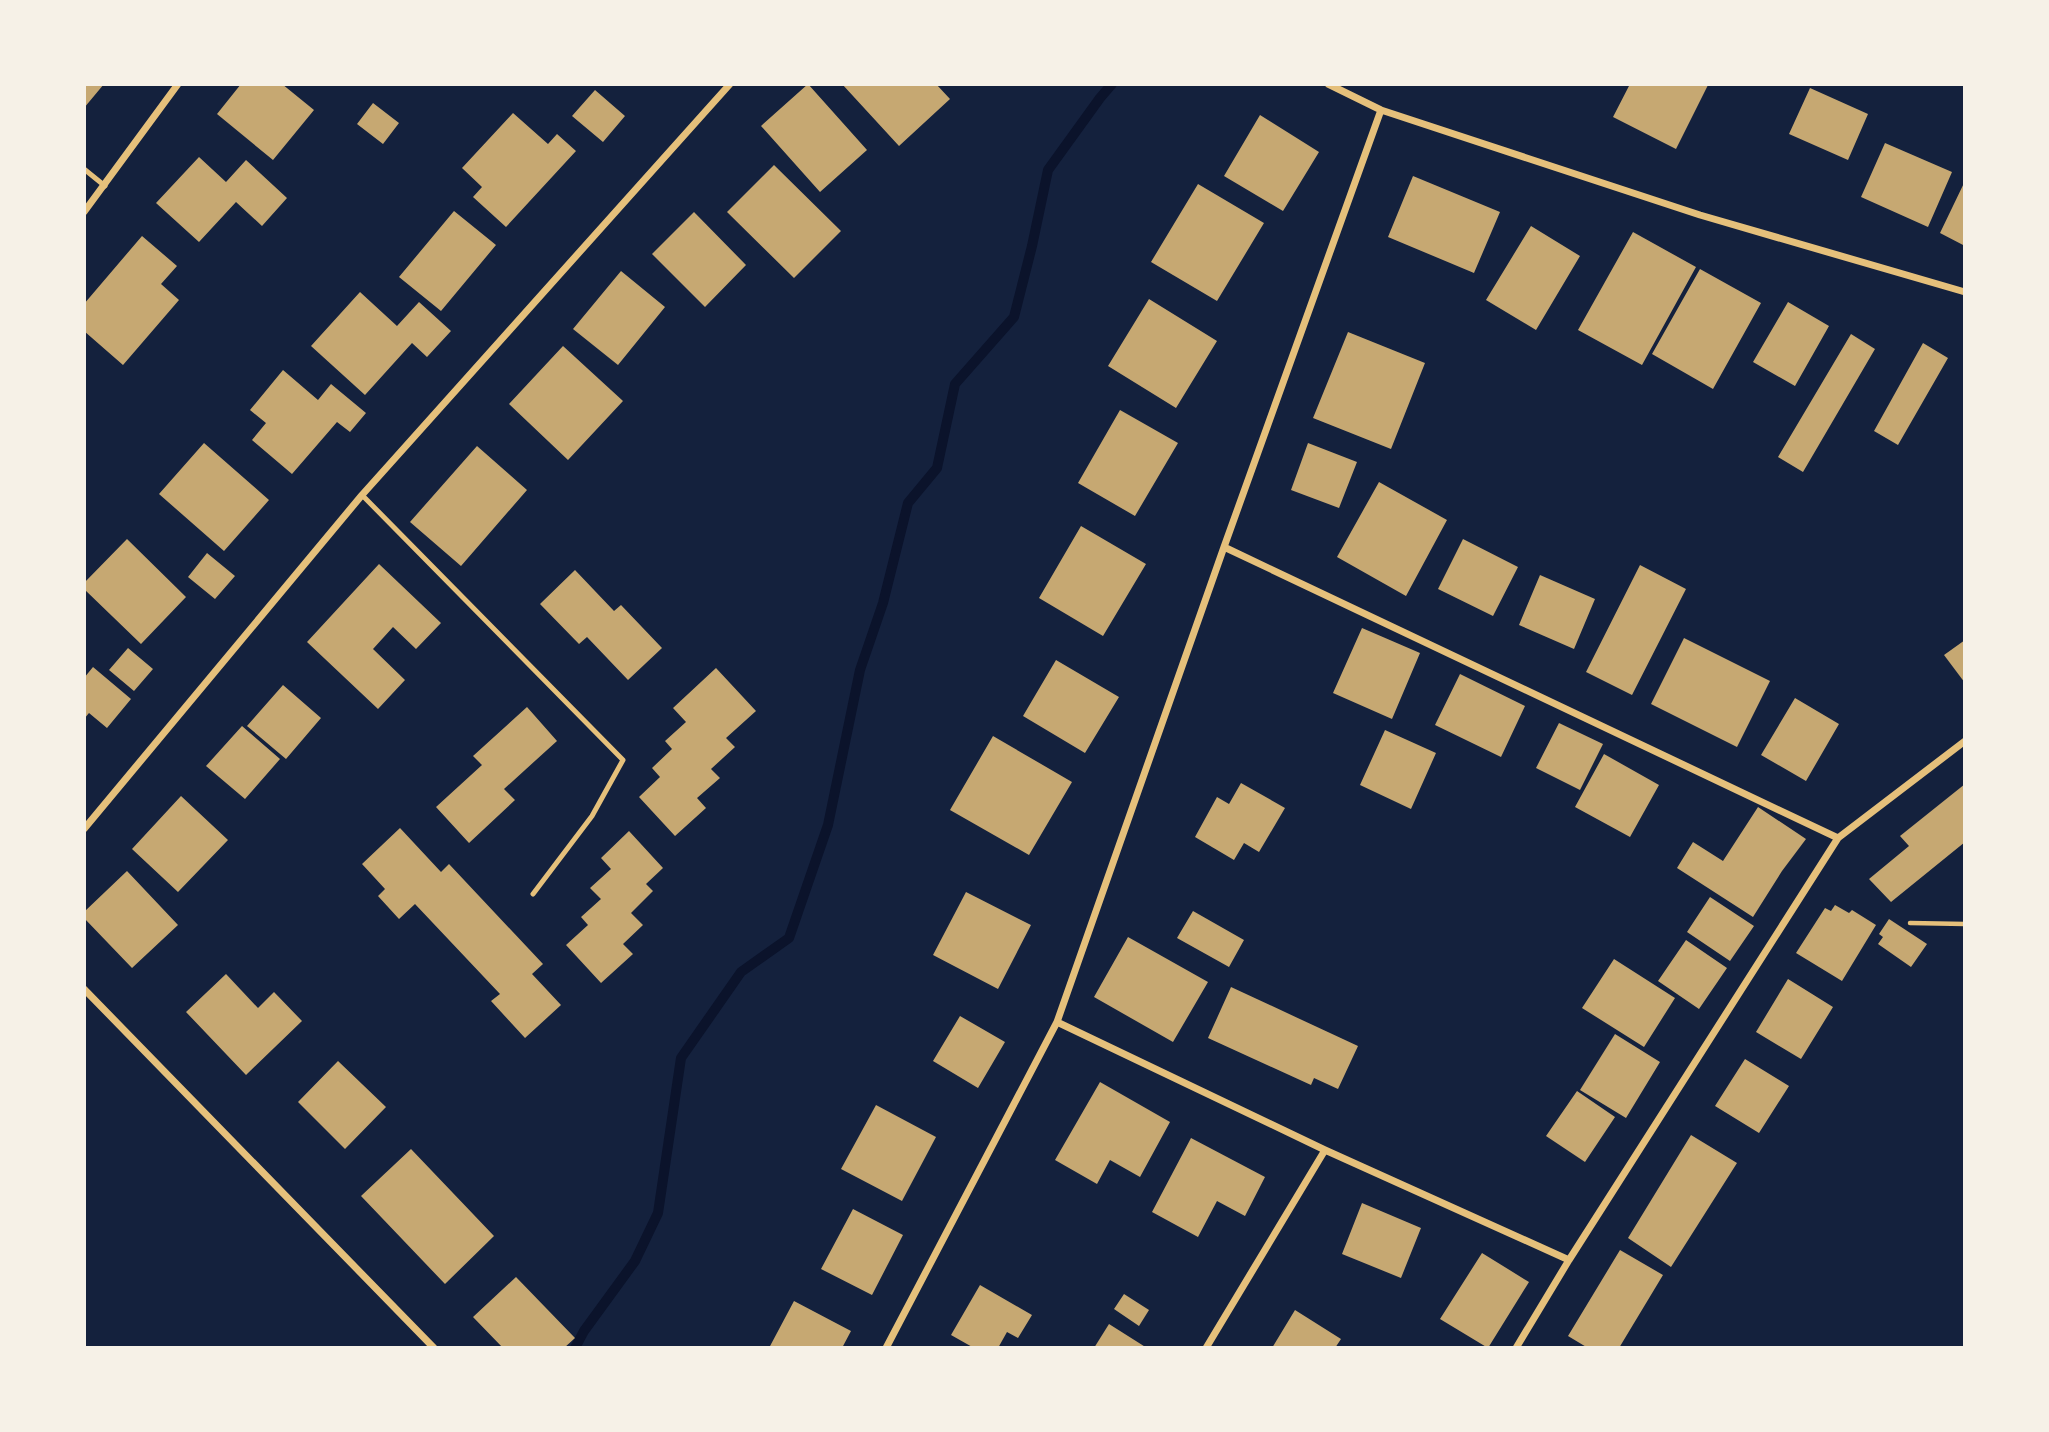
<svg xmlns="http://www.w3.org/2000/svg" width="2049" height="1432" font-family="Overpass,sans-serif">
<rect width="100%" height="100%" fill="#14213d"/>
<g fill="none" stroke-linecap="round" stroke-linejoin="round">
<path stroke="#0b132b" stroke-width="10" d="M575,1348L584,1331L635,1261L658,1213L681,1058L741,972L789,938L828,825L860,670L883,603L908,503L937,468L955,384L1014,317L1032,246L1048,170L1100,98L1112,84"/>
</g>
<path fill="#c6a872" d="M84,84H104L84,108Z
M241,84H282L314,110L273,160L217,114Z
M808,84L867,150L820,192L761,126Z
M842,84H936L950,99L899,146Z
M1630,84L1708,85L1676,149L1613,117Z
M1810,88L1868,114L1848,160L1789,134Z
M595,90L625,116L603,142L572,116Z
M373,103L399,123L383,144L357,124Z
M513,113L548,144L557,134L576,151L506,227L473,197L482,187L462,168Z
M1260,115L1319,152L1283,211L1224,176Z
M1885,143L1952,172L1928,227L1861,197Z
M199,157L226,182L246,160L287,198L262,226L236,202L199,242L156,203Z
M774,165L841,231L794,278L727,212Z
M1413,176L1500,212L1474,273L1388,237Z
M1965,181V246L1940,233Z
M1198,184L1264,223L1217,301L1151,262Z
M454,211L496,245L441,311L399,277Z
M694,212L746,265L705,307L652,254Z
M1531,226L1580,256L1536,330L1486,300Z
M1633,232L1696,267L1642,365L1578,330Z
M142,236L177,266L161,284L179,300L123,365L84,331V304Z
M1700,269L1761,303L1713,389L1652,354Z
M621,271L665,307L618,365L573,329Z
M360,292L397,326L419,302L451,331L427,357L412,343L365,395L311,346Z
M1149,299L1217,341L1176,408L1108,366Z
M1788,302L1829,326L1795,386L1753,362Z
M1348,332L1425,363L1391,449L1313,418Z
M1851,334L1875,349L1803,472L1778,457Z
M1923,343L1948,358L1898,445L1874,431Z
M563,346L623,401L568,460L509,404Z
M283,370L318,400L331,384L366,413L350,432L337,422L292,474L252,440L266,423L250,410Z
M1120,410L1178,443L1135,516L1078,483Z
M204,443L269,500L224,551L159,494Z
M1308,443L1357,462L1339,508L1291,490Z
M477,446L527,490L461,566L410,522Z
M1379,482L1447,520L1406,596L1337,557Z
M1081,526L1146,564L1103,636L1039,598Z
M127,539L186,597L141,644L84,589V583Z
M1463,539L1518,567L1493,616L1438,589Z
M207,553L235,576L215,599L188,577Z
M379,564L441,623L416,649L393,627L373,649L405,680L378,709L307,642Z
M1640,565L1686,589L1632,695L1586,672Z
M575,570L614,611L621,605L662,648L628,680L587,637L579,644L540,604Z
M1540,575L1595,599L1574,649L1519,625Z
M1362,628L1420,653L1392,719L1333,693Z
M1684,638L1770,681L1737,747L1651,704Z
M1965,640V683L1944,655Z
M128,648L153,669L134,691L109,670Z
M1056,660L1119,697L1085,753L1023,716Z
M93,667L131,699L107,728L89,713L84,719V678Z
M716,668L756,711L726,738L735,747L711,769L720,778L697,798L706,808L675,836L639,797L660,777L652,768L672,749L665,741L686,722L673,708Z
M1460,674L1525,706L1501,757L1435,725Z
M283,685L321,718L286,759L247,726Z
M1795,698L1839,724L1806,781L1761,755Z
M527,707L557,741L504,789L515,800L469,843L436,807L482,765L473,756Z
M1559,723L1603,744L1580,790L1536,768Z
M242,726L280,759L245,799L206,766Z
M1385,730L1436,753L1411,809L1360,785Z
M993,736L1072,782L1029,855L950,810Z
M1604,754L1659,785L1630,837L1575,807Z
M1241,783L1285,808L1259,852L1244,843L1234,860L1195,837L1217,797L1229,804Z
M1965,784V842L1891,902L1869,879L1909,846L1900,836Z
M181,796L228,840L178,892L132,849Z
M1758,807L1806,839L1782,871L1753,917L1677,868L1693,842L1723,861Z
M400,828L441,872L449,864L543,964L532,974L561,1005L525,1038L491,1001L500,994L415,904L399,919L378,896L385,889L362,864Z
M629,831L663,868L646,884L653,891L631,913L643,925L623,944L633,954L601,983L566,945L588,925L581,917L601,899L590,888L611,869L601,858Z
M127,871L178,925L132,968L84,918V912Z
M966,892L1031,925L998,989L933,955Z
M1710,897L1754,926L1730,961L1687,932Z
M1835,905L1849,913L1852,910L1876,925L1842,981L1796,953L1825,908L1831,911Z
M1193,911L1244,940L1229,967L1177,938Z
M1889,919L1927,944L1911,967L1878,944L1883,937L1879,934Z
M1128,937L1208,982L1173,1042L1094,997Z
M1686,940L1727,968L1699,1009L1658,981Z
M1614,959L1675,998L1644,1047L1582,1008Z
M226,974L258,1008L274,992L302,1021L246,1075L186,1012Z
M1788,979L1833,1007L1801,1059L1756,1032Z
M1231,987L1358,1046L1338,1089L1314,1078L1311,1085L1208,1038Z
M960,1016L1005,1042L978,1088L933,1061Z
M1615,1034L1660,1062L1626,1118L1580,1090Z
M1745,1059L1789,1086L1759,1133L1715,1106Z
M338,1061L386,1107L345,1149L298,1102Z
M1100,1082L1170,1122L1140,1177L1110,1160L1097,1184L1055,1160Z
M1577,1091L1615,1117L1585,1162L1546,1136Z
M876,1105L936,1137L902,1201L841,1169Z
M1691,1135L1737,1163L1671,1267L1628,1238Z
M1191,1138L1265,1177L1245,1216L1217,1201L1198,1237L1152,1212Z
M411,1149L494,1236L445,1284L361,1196Z
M1362,1203L1421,1228L1401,1278L1342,1254Z
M853,1209L903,1235L872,1295L821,1269Z
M1620,1250L1663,1275L1619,1348H1588L1568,1336Z
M1482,1253L1529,1282L1488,1348L1440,1319Z
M516,1277L575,1338L564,1348H503L473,1317Z
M980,1285L1032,1315L1018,1338L1007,1332L998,1348H974L951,1335Z
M1124,1294L1149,1310L1139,1326L1114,1309Z
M794,1301L851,1331L842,1348H769Z
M1295,1310L1341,1339L1335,1348H1272Z
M1109,1324L1147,1348H1094Z"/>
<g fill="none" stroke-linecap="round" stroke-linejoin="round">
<path stroke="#e5c07b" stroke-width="4.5" d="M1910,923L1965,924"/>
<path stroke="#e5c07b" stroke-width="5" d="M84,169L105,186
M362,495L623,760L592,816L533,894"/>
<path stroke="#e5c07b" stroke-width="7" d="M1328,84L1381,110L1700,215L1965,292
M84,212L178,84
M1224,547L1838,838
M84,829L362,495L730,84
M84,989L434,1348
M1057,1022L1325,1150L1569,1260
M886,1348L1057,1022L1224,547L1381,110
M1206,1348L1325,1150
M1516,1348L1569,1260L1838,838L1965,741"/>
</g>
<rect width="2049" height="1432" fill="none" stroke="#f6f1e7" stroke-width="172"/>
</svg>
